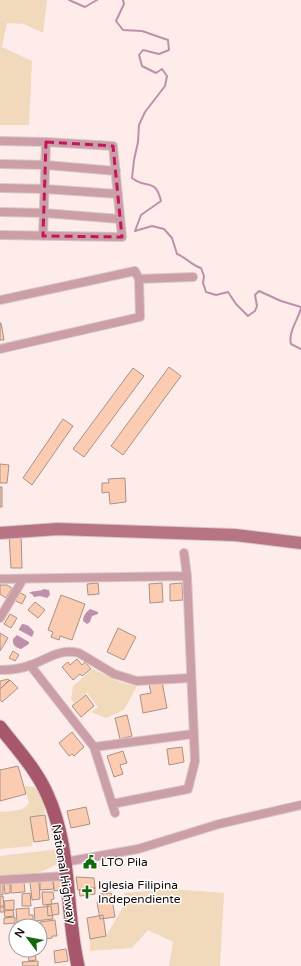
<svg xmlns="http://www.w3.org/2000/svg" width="301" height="966" font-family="'Varela Round',sans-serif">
<rect width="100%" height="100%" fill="#feecea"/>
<path fill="#f1d9bc" d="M0,0H47L43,33L24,24L7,23L2,47L32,61L29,125H0Z
M93,669L119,682L137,686L124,710L106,718L91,712L98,707L87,693L74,703L71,699L73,686Z
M25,786L34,787L42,796L45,812L36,822L32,846L0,849V812C10,811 24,812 29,803Z
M59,849L60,861C44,875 21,876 0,878V856Z
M171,889L224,893L220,966H169L173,942L148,930L132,948L90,951V939L106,936L125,904L124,893Z"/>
<path fill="#bd91ac" d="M44,589L49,590L50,595L47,598L40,596L34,597L32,594L29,593C34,590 39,592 44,589Z
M90,609L98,612V614L92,616L90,622L87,624L83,621C83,616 86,612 90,609Z
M22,624C28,624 31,628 34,632L32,637L19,630V629Z
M17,635L29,642V644L21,649C16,648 12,645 13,639Z"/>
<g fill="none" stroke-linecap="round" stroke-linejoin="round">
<path stroke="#bd91ac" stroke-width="2" d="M69,0L85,7L97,0
M123,0L124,4L116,21L123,30L142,31L168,40L169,50L159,54L143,50L139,55L142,66L156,73L162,69L167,76L165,86L145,112L139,125L138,142L134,160L132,178C147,190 155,177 161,201L141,215L135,231L152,226L164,229L172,238L177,254C187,258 191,265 201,268L204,276L203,283L206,292L216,295L228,292L236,304L248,316L255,311L257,306L255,295L259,291L281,301L301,307
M301,308C298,320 288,332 291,344L301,349"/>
</g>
<path fill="#fbccb2" stroke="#a99286" d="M0,323H1L4,340H0Z
M169,367L181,376L123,455L111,446Z
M133,368L144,376L84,457L73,449Z
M63,419L73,426L32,485L23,478Z
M0,464L9,465L7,483H0Z
M125,478L126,502L110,504L109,492L102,493V483H109L108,479Z
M0,487H2V507H0Z
M21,533L22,568H11L9,534Z
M98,583L99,594L88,595L87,584Z
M162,583L163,602L150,603L149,584Z
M182,583L183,600L170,601V584Z
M0,585H7L12,588L6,598L0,594Z
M19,592L26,596L22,604L14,600Z
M61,595L85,604L72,640L60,636L59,640L51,637L53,632L48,630Z
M35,602L45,610L38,618L28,610Z
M10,614L17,618L11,628L4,624Z
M118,628L136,637L124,660L107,652Z
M0,633L8,638L0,651Z
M13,651L19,655L15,661L9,658Z
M77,659L82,665L85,662L91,669L82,676L80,674L73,680L62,667L68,662L70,665Z
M8,679L9,680L0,689V681Z
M10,680L18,688L2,702L0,700V689Z
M162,682L167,708L143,713L140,695L151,693L149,684Z
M86,695L94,706L81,717L72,706Z
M127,715L132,736L120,739L115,718Z
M72,732L84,747L74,756L72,754L69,756L59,743Z
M182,747L184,762L169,765L167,749Z
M123,751L127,763L120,765L123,774L114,777L107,756Z
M18,766L26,794L0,801V770Z
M86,807L90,824L71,828L67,811Z
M45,815L49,840L34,842L30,817Z
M76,877L94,878L95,888L78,890Z
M63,879L64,890L54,891L53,880Z
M40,880H53L54,889L40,890Z
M39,881L40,899L32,900L30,882Z
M24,882L25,892L11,893V883Z
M0,884H3V895H0Z
M4,884H10V893L5,894Z
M95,888V894L80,896L79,890Z
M42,892H53L54,899L51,900L52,904L43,905Z
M30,893L31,906H22V894Z
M111,893L115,917L100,919L97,902L100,901L99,894Z
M3,896L4,906H0V897Z
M14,900V910H5L4,901Z
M58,903L59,914L48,916L47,905Z
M51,906L53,919L35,921L34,908Z
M0,907H4V912H0Z
M29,908V915H33V921L17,922L16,909Z
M13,910L14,916L5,917L4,911Z
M103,915L106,936L90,939L87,918Z
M15,917V923L4,924V918Z
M55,920L57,936H52V938L40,940V922Z
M66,949L68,961L55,963L54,951Z
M35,952L36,960L29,961L28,953Z
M38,961V966H23L22,962Z"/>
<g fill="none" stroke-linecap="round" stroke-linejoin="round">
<g stroke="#d8c8c6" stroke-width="10">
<path id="street" d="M0,141L46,142L113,146L122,237L0,235
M0,164L46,165L116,171
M0,188L45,189L118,194
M0,212L44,213L120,219
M43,236L46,142
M139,279L193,277
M0,300L135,271L139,279L140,317L0,349
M0,579L187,576
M0,618L23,579
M30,665L94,747L115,813
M0,670C10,670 21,669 31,665C47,659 61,648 79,653L114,674L137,681L190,678
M94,747L193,734
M112,804L188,789L195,761L187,576L184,553
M65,862L138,849L219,824L301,805
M0,880L66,876"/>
</g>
<g stroke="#d8c8c6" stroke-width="14">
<path id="secondary" d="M0,533L58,529L235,535L301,543"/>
</g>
<g stroke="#d8c8c6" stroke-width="15">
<path id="primary" d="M0,727C17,749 36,769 47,794C72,848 65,910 78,966"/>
</g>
<use href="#street" stroke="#cc9ea8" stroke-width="8"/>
<use href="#secondary" stroke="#b77584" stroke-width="12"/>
<use href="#primary" stroke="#a6576b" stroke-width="13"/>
</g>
<path fill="none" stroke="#c2185b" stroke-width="3" stroke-dasharray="8 5" stroke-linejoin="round" d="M46,142L113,146L122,237L43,236Z"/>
<defs>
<g id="civic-bare" transform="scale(1.08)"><path d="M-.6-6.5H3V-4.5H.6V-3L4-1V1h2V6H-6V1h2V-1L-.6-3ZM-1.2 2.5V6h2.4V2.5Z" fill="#14680c" stroke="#fefefe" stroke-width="2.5" paint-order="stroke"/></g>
<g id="church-bare" transform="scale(1.08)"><path d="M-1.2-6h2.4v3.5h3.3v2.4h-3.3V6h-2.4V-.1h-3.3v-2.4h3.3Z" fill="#14680c" stroke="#fefefe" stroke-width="2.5" paint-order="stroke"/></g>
</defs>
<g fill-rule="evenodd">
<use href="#civic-bare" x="90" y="862"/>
<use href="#church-bare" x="87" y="892"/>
</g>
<g text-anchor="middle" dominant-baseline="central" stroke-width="3" stroke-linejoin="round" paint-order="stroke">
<g font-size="12" fill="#120908" stroke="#fefefe" text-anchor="start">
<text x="101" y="862">LTO Pila</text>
<text x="98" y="885">Iglesia Filipina<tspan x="98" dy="14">Independiente</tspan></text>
</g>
<g font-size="12" fill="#120908" stroke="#fefefe">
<text transform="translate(64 874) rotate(81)">National Highway</text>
</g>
</g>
<g transform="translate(28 938) rotate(302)"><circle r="19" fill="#fefefe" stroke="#a09c9c"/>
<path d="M0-3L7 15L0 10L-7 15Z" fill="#14680c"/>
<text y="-6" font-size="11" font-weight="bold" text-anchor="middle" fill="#120908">N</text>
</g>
</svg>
